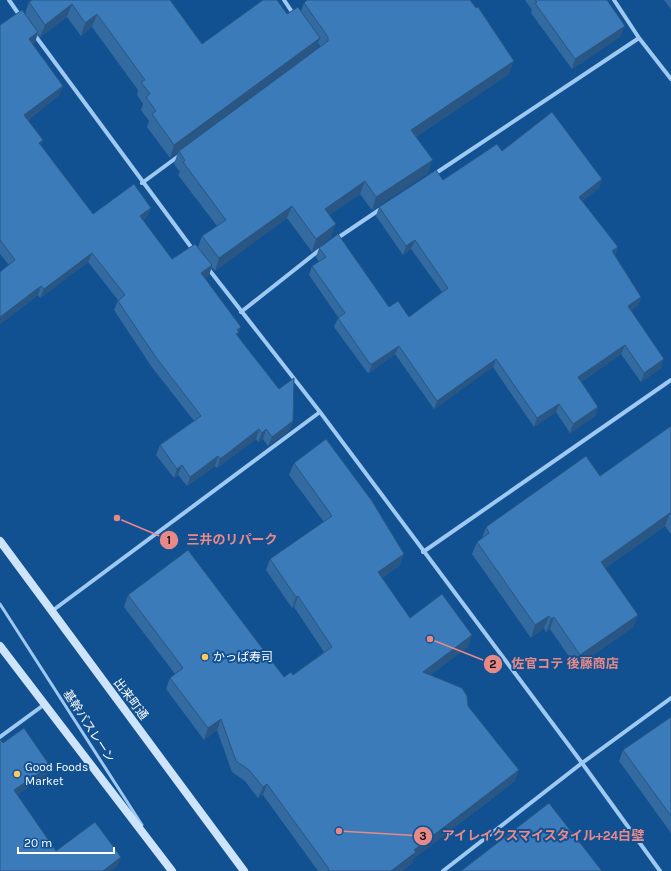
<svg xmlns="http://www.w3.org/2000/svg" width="671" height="871" font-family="Karla,'Noto Sans JP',sans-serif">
<rect width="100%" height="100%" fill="#125191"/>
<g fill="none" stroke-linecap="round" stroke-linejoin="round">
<path stroke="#9ec9f2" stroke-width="3" d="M0,604L142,825"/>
<path stroke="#9ec9f2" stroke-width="4" d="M9,0L20,16
M284,0L294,15
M614,0L639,38L671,79
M34,34L194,251
M433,175L639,38
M142,183L180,155
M336,239L382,208
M207,267L320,412L582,763L660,871
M241,312L322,248
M423,552L671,380
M52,611L320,412
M0,737L45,704
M443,871L582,763L671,698"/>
<path stroke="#cde4fc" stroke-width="8" d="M0,541L244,871
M0,646L172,871"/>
</g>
<path fill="#336a9f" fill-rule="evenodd" d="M170,0L202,44L287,14L301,11L304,3L509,74L416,137L428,173L372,210L360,194L329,215L331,237L312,252L287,218L215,271L212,267L209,275L205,278L238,336L293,421L290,430L268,446L263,439L258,442L256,439L217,468L215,466L187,486L178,475L174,478L156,455L160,445L194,421L151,366L114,310L118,300L88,262L40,298L38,295L0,324V272L9,265L0,254V25L25,14L29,2ZM67,17L81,36L92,27L138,90L137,95L143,104L141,110L149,121L147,127L170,158L178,152L174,164L180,172L178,175L217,226L202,236L198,247L172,259L143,220L147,217L151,208L93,214L41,145L43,140L28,120L59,95L63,86L32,44L35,42L38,34L40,37ZM318,43L320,46L316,50Z
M525,0H607L621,36L572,69L531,13L532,10Z
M664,0H671V9Z
M502,151L602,179L599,188L582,201L618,247L615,255L641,297L638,306L631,310L661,368L641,382L621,354L581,382L598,407L595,416L570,433L556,412L534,427L493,367L434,409L395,354L369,373L367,372L334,327L338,318V317L309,275L312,266L319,262L316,257L319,248L389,307L409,317L442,292L411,249L403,255L376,216L379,207L443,180Z
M671,426V534L665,526L605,568L638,615L633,627L576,667L550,629L546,632L544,628L531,638L472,554L477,542L482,538L486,527L600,476Z
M294,463L404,554L400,565L382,578L410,618L468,647L430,675L468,706L515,781L413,859L412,863L402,871H318L263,795L258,798L245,781L232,772L217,730L204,740L166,689L170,678L175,674L124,607L128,595L284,677L293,675L324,652L294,607L292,608L266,570L270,559L324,522L289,475Z
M671,717V833L619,761L623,750Z"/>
<path fill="#295682" d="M72,4L67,17L40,37L45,25Z
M97,14L92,27L81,36L85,23Z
M625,26L621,36L572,69L575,59Z
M38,32L35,42L25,49L29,39Z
M320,38L315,51L170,158L174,145Z
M514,61L509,74L407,143L411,130Z
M63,86L59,95L21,125L24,115Z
M43,140L39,149V143Z
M433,160L428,173L372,210L376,197Z
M602,179L599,188L576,205L579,197Z
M365,181L360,194L320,222L325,209Z
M292,206L287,218L215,271L219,258Z
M151,208L147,217L136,225L140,216Z
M336,224L331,237L312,252L316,239Z
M415,240L411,249L403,255L406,246Z
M618,247L614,256L612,251Z
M92,253L88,262L40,298L44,289Z
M212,265L209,275L198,283L201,273Z
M41,286L38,295L0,324V317Z
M641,297L638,306L624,315L628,306Z
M241,327L238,336L235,341L237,330Z
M625,345L621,354L575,386L578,377Z
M399,346L395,354L369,373L372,364Z
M496,359L493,367L434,409L437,401Z
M664,359L661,368L641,382L644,373Z
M559,404L556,412L534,427L537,418Z
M598,407L595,416L570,433L573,424Z
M293,421L290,430L268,446L272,437Z
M259,429L256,439L217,468L220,459Z
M266,429L263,439L258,442L262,433Z
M218,456L215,466L187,486L190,477Z
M182,465L178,475L174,478L177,469Z
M670,513L665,526L596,574L601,562Z
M404,554L400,565L374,583L378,572Z
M298,596L294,607L292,608L296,597Z
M638,615L633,627L576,667L580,655Z
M549,616L544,628L531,638L535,625Z
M554,617L550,629L546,632L551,619Z
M472,635L468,647L419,683L423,672Z
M221,719L217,730L204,740L208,728Z
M50,766L46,775L11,799L14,790Z
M519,770L515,781L413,859L412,863L402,871H391L414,850Z
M267,784L263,795L258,798L263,787Z
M121,857L118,866L111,871H103Z"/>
<path fill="#3b7bb9" stroke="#295682" d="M32,0H170L202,44L263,0H277L287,14L298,7L320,38L174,145L152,114L156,111L146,97L150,94L141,82L145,80L97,14L85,23L72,4L45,25L29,2Z
M307,0H470L476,8L478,7L514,61L411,130L433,160L376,197L365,181L325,209L336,224L316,239L292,206L219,258L202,236L226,220L183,162L185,161L179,151L328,41V37L304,3Z
M535,0H607L625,26L575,59L535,3L537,2Z
M22,10L38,32L29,39L63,86L24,115L43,140L39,143L93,214L134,184L151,208L140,216L172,259L195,244L212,265L201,273L241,327L237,330L239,332L236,334L279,389L294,378L293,421L272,437L266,429L262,433L259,429L220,459L218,456L190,477L182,465L177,469L160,445L201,416L155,356L118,301L125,295L92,253L44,289L41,286L0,317V272L15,260L0,240V25Z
M552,112L602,179L579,197L618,247L612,251L641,297L628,306L664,359L644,373L625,345L578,377L598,407L573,424L559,404L537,418L496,359L437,401L399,346L372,364H370L338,318L345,313L312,266L326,257L319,248L338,234L389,307L398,301L409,317L448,288L415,240L406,246L379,207L436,170L443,180L497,144L502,151Z
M671,426V515L670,513L601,562L638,615L580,655L554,617L551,619L549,616L535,625L477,542L489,533L486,527L586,456L600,476Z
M326,439L372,501L404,554L378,572L410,618L442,594L472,635L423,672L462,688L467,696L468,706L519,770L414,850L416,852L391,871H327L329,869L267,784L263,787L249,770L236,761L221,719L208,728L170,678L183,668L128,595L188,550L284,677L291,672L293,675L332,647L298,596L296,597L270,559L332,516L294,463Z
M671,717V816L623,750Z
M24,728L50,766L14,790L56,851L95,822L121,857L103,871H0V739L3,743Z
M549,803L602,871H461Z"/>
<g fill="#ffc75f" stroke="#125191" stroke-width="1.5">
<circle cx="205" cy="657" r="4"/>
<circle cx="17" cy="774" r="4"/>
</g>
<g text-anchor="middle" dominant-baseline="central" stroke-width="4" stroke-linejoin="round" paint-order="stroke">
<g font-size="12" fill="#fff" stroke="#125191" text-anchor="start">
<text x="213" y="657">かっぱ寿司</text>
<text x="25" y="767">Good Foods<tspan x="25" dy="14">Market</tspan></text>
</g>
<g font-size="12" fill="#fff" stroke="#125191">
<text transform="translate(131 699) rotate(53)">出来町通</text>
<text transform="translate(89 726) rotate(57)">基幹バスレーン</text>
</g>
</g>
<path fill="none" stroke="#e88989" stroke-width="1.5" d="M117 518L169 540M430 639L493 664M339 831L423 836"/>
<g fill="#e88989" stroke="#125191" stroke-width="1.5">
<circle cx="117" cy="518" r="4"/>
<circle cx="430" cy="639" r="4"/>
<circle cx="339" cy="831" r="4"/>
<circle cx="169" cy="540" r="10"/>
<circle cx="493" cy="664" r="10"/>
<circle cx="423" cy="836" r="10"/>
</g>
<g font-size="12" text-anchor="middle" font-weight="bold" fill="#111">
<text x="169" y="544">1</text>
<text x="493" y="668">2</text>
<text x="423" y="840">3</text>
</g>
<g font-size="13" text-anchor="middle" font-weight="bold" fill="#e88989" stroke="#125191" stroke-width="4" stroke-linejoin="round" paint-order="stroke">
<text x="232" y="544">三井のリパーク</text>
<text x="565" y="668">佐官コテ 後藤商店</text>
<text x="543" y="840">アイレイクスマイスタイル+24白壁</text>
</g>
<path d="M18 847v6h96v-6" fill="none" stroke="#ffffff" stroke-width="2"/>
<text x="24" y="847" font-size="12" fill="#ffffff" stroke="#125191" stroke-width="3" paint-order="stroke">20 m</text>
</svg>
